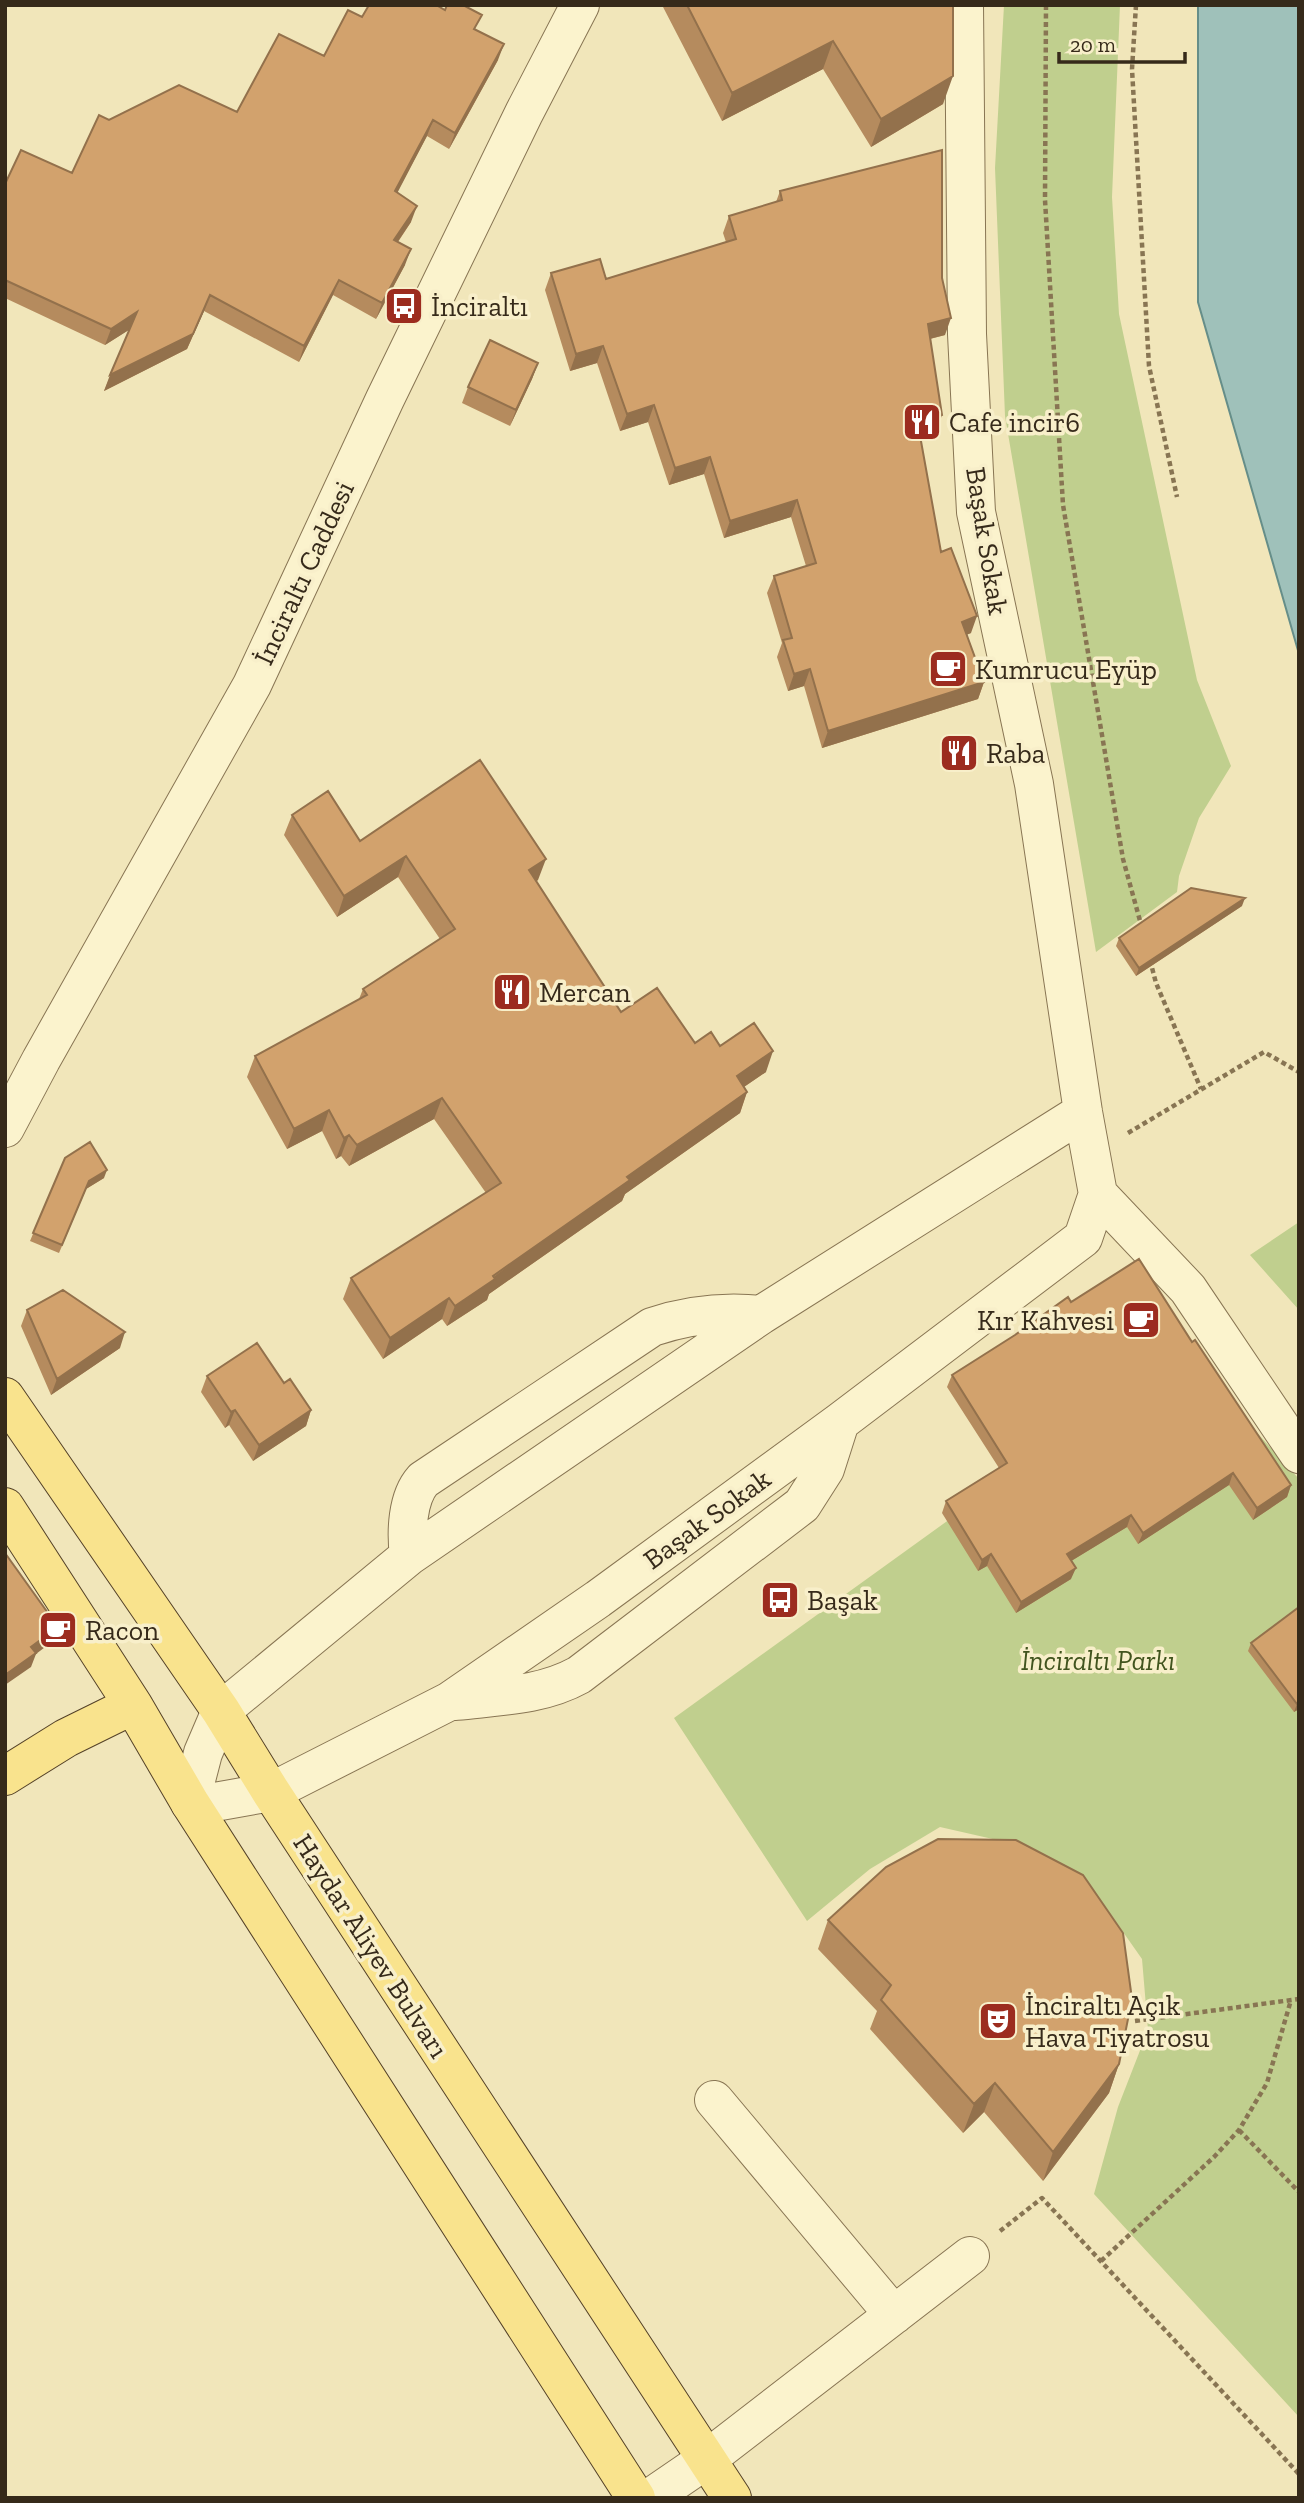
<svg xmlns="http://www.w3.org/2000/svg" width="1304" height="2503" font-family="'Zilla Slab',serif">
<rect width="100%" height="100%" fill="#f1e6ba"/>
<path fill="#c0cf8e" d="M1004,5H1120L1112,197L1119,314L1197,680L1231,766L1199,818L1179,876L1177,892L1096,952L1005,416L995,168Z
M1299,1222V1310L1250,1255Z
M1183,1351L1299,1479V2417L1094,2194L1118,2107L1148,2030L1142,1959L1088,1882L1023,1846L940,1827L870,1869L807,1921L674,1718Z"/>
<path fill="#9fc1ba" stroke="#668e89" stroke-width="2" d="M1198,5H1299V654L1198,302Z"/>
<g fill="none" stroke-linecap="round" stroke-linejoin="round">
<g stroke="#887553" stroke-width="40">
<path id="minor" d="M964,5L967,334L976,512L1034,784L1083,1112L1098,1194L1083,1238L840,1422L598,1599L450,1701L271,1792L209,1803H190L203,1753L221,1711L409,1556L761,1315L1083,1112
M5,1128L41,1060L252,685L385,399L524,113L580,5
M1098,1194L1188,1289L1299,1454
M409,1556C406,1532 407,1498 423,1480L652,1327C688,1315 723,1311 761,1315
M456,1701C498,1696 541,1696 579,1675L802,1505L825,1469L840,1422
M714,2100L894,2315
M650,2498L707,2459L970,2256"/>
</g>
<g stroke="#554228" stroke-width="40">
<path id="major" d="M5,1397L221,1711L271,1792L732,2498
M5,1507L133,1705L190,1803L636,2498
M5,1776L66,1738L133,1705"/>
</g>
<path stroke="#887553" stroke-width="4.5" stroke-dasharray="5 3.5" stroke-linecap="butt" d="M1046,5L1045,200L1063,505L1123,859L1142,928
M1136,5L1132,69L1149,366L1177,497
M1150,960L1156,983L1201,1089
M1128,1133L1264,1052L1299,1072
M1135,2021L1299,1999
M1239,2130L1299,2192
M1000,2231L1042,2198L1299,2474
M1101,2261L1214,2157L1239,2130L1267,2083L1291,2000"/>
<use href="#minor" stroke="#fbf3cd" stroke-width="38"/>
<use href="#major" stroke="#f9e38d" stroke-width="38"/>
</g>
<path fill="#b58b5e" d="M662,5H953L943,104L871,147L823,69L722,121Z
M362,17L476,30L498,60L449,149L427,136L397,192L411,222L398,242L405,265L376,319L333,295L299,362L204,311L187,349L104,391L130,329L105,345L5,298V184L72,173L109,120L237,112L324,56Z
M780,191L942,278L945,335L930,339L936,432L920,435L941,552L971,633L966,635L984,682L978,699L822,748L804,686L788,691L777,657L782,643L767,593L774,576L806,566L791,517L724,538L704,474L669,485L648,422L620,431L597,363L570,371L545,290L551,273L606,279L726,242L723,233L729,216L776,202Z
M538,363L532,379L510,426L462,403L468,387Z
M292,815L360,841L538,880L536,881L621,1012L695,1043L720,1046L766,1072L744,1087L747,1092L740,1113L625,1194L622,1201L489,1294L487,1300L447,1326L442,1319L383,1359L343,1299L351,1278L486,1193L434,1119L349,1166L341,1156L336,1159L322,1131L287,1149L247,1077L255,1056L359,999L363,989L440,939L398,877L337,917L284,835Z
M1242,906L1136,976L1116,946L1119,938Z
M65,1158L104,1178L86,1189L59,1253L30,1241Z
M1071,1302L1192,1342L1291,1485L1287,1497L1253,1520L1229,1485L1138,1544L1127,1527L1071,1561V1579L1016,1613L987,1566L978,1571L942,1513L946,1501L999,1468L947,1387L952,1375Z
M27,1310L120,1348L51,1395L21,1326Z
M207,1376L284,1383L311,1410L306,1426L253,1461L229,1425L225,1428L201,1392Z
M1299,1607V1709L1294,1712L1248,1651L1251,1643Z
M828,1920L1119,2064L1109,2093L1043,2181L984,2112L963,2133L870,2029L877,2011L818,1949Z"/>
<path fill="#93714c" d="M833,41L823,69L722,121L732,93Z
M504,44L498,60L449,149L455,133Z
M953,76L943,104L871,147L881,119Z
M433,120L427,136L390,207L395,191Z
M417,206L411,222L388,256L394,240Z
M411,249L405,265L376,319L382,303Z
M339,280L333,295L299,362L304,346Z
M210,295L204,311L187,349L104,391L110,375Z
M137,312L132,328L105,345L111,329Z
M951,318L945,335L921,341L928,324Z
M603,346L597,363L570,371L576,354Z
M538,363L532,379L510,426L516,410Z
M654,405L648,422L620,431L627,414Z
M942,415L936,432L911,437L917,419Z
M710,457L704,474L669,485L675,468Z
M797,500L791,517L724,538L730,521Z
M977,616L971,633L955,639L962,622Z
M810,669L804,686L788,691L794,674Z
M984,682L978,699L822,748L828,731Z
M406,856L398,877L337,917L344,896Z
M546,859L538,880L522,891L529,870Z
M1245,898L1242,906L1136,976L1139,968Z
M773,1051L766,1072L729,1097L737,1076Z
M747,1092L740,1113L625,1194L622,1201L489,1294L487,1300L447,1326L455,1306L627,1177Z
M442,1098L434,1119L349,1166L357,1145Z
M329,1110L322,1131L287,1149L294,1129Z
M349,1135L341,1156L336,1159L344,1138Z
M107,1170L104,1178L86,1189L59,1253L89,1181Z
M449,1298L442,1319L383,1359L390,1338Z
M125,1332L120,1348L51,1395L57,1379Z
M235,1410L229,1425L225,1428L231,1412Z
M311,1410L306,1426L253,1461L259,1445Z
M1233,1473L1229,1485L1138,1544L1143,1533Z
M1291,1485L1287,1497L1253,1520L1257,1508Z
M1131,1515L1127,1527L1063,1566L1067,1554Z
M991,1554L987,1566L978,1571L982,1560Z
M1076,1568L1071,1579L1016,1613L1021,1602Z
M58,1627L53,1641L36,1654L31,1667L5,1685V1675L31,1647Z
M1299,1703V1709L1294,1712L1297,1704Z
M1119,2064L1109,2093L1043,2181L1053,2152Z
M995,2083L984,2112L963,2133L974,2104Z"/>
<path fill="#d2a26d" stroke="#93714c" stroke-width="2" d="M369,5H436L445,10L447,5H463L482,15L474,29L504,44L455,133L433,120L395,191L417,206L394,240L411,249L382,303L339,280L304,346L210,295L193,334L110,375L137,312L111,329L5,280V184L21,150L72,173L99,115L109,120L179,85L237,112L279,34L324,56L348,10L362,17Z
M687,5H953V76L881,119L833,41L732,93Z
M942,150V278L951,318L928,324L942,415L917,419L941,552L951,548L977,616L962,622L984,682L828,731L810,669L794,674L783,640L792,638L774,576L816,563L797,500L730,521L710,457L675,468L654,405L627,414L603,346L576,354L551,273L600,259L606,279L736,239L729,216L782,200L780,191Z
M490,340L538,363L516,410L468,387Z
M480,760L546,859L529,870L621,1012L657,988L695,1043L711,1032L720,1046L754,1023L773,1051L737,1076L747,1092L627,1177L630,1180L493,1276L495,1279L455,1306L449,1298L390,1338L351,1278L501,1183L442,1098L357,1145L349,1135L344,1138L329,1110L294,1129L255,1056L367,995L363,989L455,929L406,856L344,896L292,815L328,791L360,841Z
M1191,888L1245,898L1139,968L1119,938Z
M90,1142L107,1170L89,1181L62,1245L33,1233L65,1158Z
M1139,1259L1192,1342L1195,1340L1291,1485L1257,1508L1233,1473L1143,1533L1131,1515L1067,1554L1076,1568L1021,1602L991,1554L982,1560L946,1501L1007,1463L952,1375L1015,1335L1068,1297L1071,1302Z
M63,1290L125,1332L57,1379L27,1310Z
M257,1343L284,1383L290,1379L311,1410L259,1445L235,1410L231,1412L207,1376Z
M5,1553L58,1627L31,1647L36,1653L5,1675Z
M1299,1607V1703L1297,1704L1251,1643Z
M938,1839L1016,1840L1083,1875L1123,1933L1132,1999L1119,2064L1053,2152L995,2083L974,2104L881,2000L891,1985L828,1920L886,1867Z"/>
<defs>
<g id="bus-square" transform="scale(2.0125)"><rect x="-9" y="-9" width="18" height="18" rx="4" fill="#9c2c1f" stroke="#f8efca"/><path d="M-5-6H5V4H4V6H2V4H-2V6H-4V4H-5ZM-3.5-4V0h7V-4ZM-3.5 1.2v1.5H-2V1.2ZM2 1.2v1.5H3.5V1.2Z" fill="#fff"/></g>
<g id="restaurant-square" transform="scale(2.0125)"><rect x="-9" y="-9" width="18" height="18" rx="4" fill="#9c2c1f" stroke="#f8efca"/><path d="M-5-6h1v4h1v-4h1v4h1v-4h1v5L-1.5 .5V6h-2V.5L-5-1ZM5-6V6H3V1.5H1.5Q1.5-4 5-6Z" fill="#fff"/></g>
<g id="cafe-square" transform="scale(2.0125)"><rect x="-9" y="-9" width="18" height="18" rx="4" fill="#9c2c1f" stroke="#f8efca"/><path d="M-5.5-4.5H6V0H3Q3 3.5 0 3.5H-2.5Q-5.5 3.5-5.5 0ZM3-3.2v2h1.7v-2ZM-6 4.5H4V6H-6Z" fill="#fff"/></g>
<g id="theatre-square" transform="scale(2.0125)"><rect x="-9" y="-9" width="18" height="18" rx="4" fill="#9c2c1f" stroke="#f8efca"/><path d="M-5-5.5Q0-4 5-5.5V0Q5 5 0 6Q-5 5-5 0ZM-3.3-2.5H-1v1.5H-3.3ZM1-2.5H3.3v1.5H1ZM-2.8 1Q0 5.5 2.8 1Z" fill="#fff"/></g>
</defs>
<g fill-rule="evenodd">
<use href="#bus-square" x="404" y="306"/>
<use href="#restaurant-square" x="922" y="422"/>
<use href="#cafe-square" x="948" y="669"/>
<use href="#restaurant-square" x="959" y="753"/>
<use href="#restaurant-square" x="512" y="992"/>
<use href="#cafe-square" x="1141" y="1320"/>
<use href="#bus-square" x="780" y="1600"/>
<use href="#cafe-square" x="58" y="1630"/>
<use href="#theatre-square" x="998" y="2021"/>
</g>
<g text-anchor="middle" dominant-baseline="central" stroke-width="7" stroke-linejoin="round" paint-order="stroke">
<g font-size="28" fill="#362a1a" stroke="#f8efca" text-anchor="start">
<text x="431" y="306">İnciraltı</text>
<text x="949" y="422">Cafe incir6</text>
<text x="975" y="669">Kumrucu Eyüp</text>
<text x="986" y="753">Raba</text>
<text x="539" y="992">Mercan</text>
<text x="1114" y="1320" text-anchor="end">Kır Kahvesi</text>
<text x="807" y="1600">Başak</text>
<text x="85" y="1630">Racon</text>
<text x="1025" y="2005">İnciraltı Açık<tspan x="1025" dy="32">Hava Tiyatrosu</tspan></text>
</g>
<g font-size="28" fill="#362a1a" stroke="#f8efca">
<text transform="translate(987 541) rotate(81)">Başak Sokak</text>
<text transform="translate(304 573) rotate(-65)">İnciraltı Caddesi</text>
<text transform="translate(707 1519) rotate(-36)">Başak Sokak</text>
<text transform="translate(371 1946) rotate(57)">Haydar Aliyev Bulvarı</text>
</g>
<g font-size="28" font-style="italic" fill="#41541e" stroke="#f8efca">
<text x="1098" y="1660">İnciraltı Parkı</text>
</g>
</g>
<rect width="1304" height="2503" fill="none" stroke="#362a1a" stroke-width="14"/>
<path d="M1059 52v10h126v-10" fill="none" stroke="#362a1a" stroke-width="3.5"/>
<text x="1070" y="52" font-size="21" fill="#362a1a" stroke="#f8efca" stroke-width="5" paint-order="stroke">20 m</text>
</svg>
